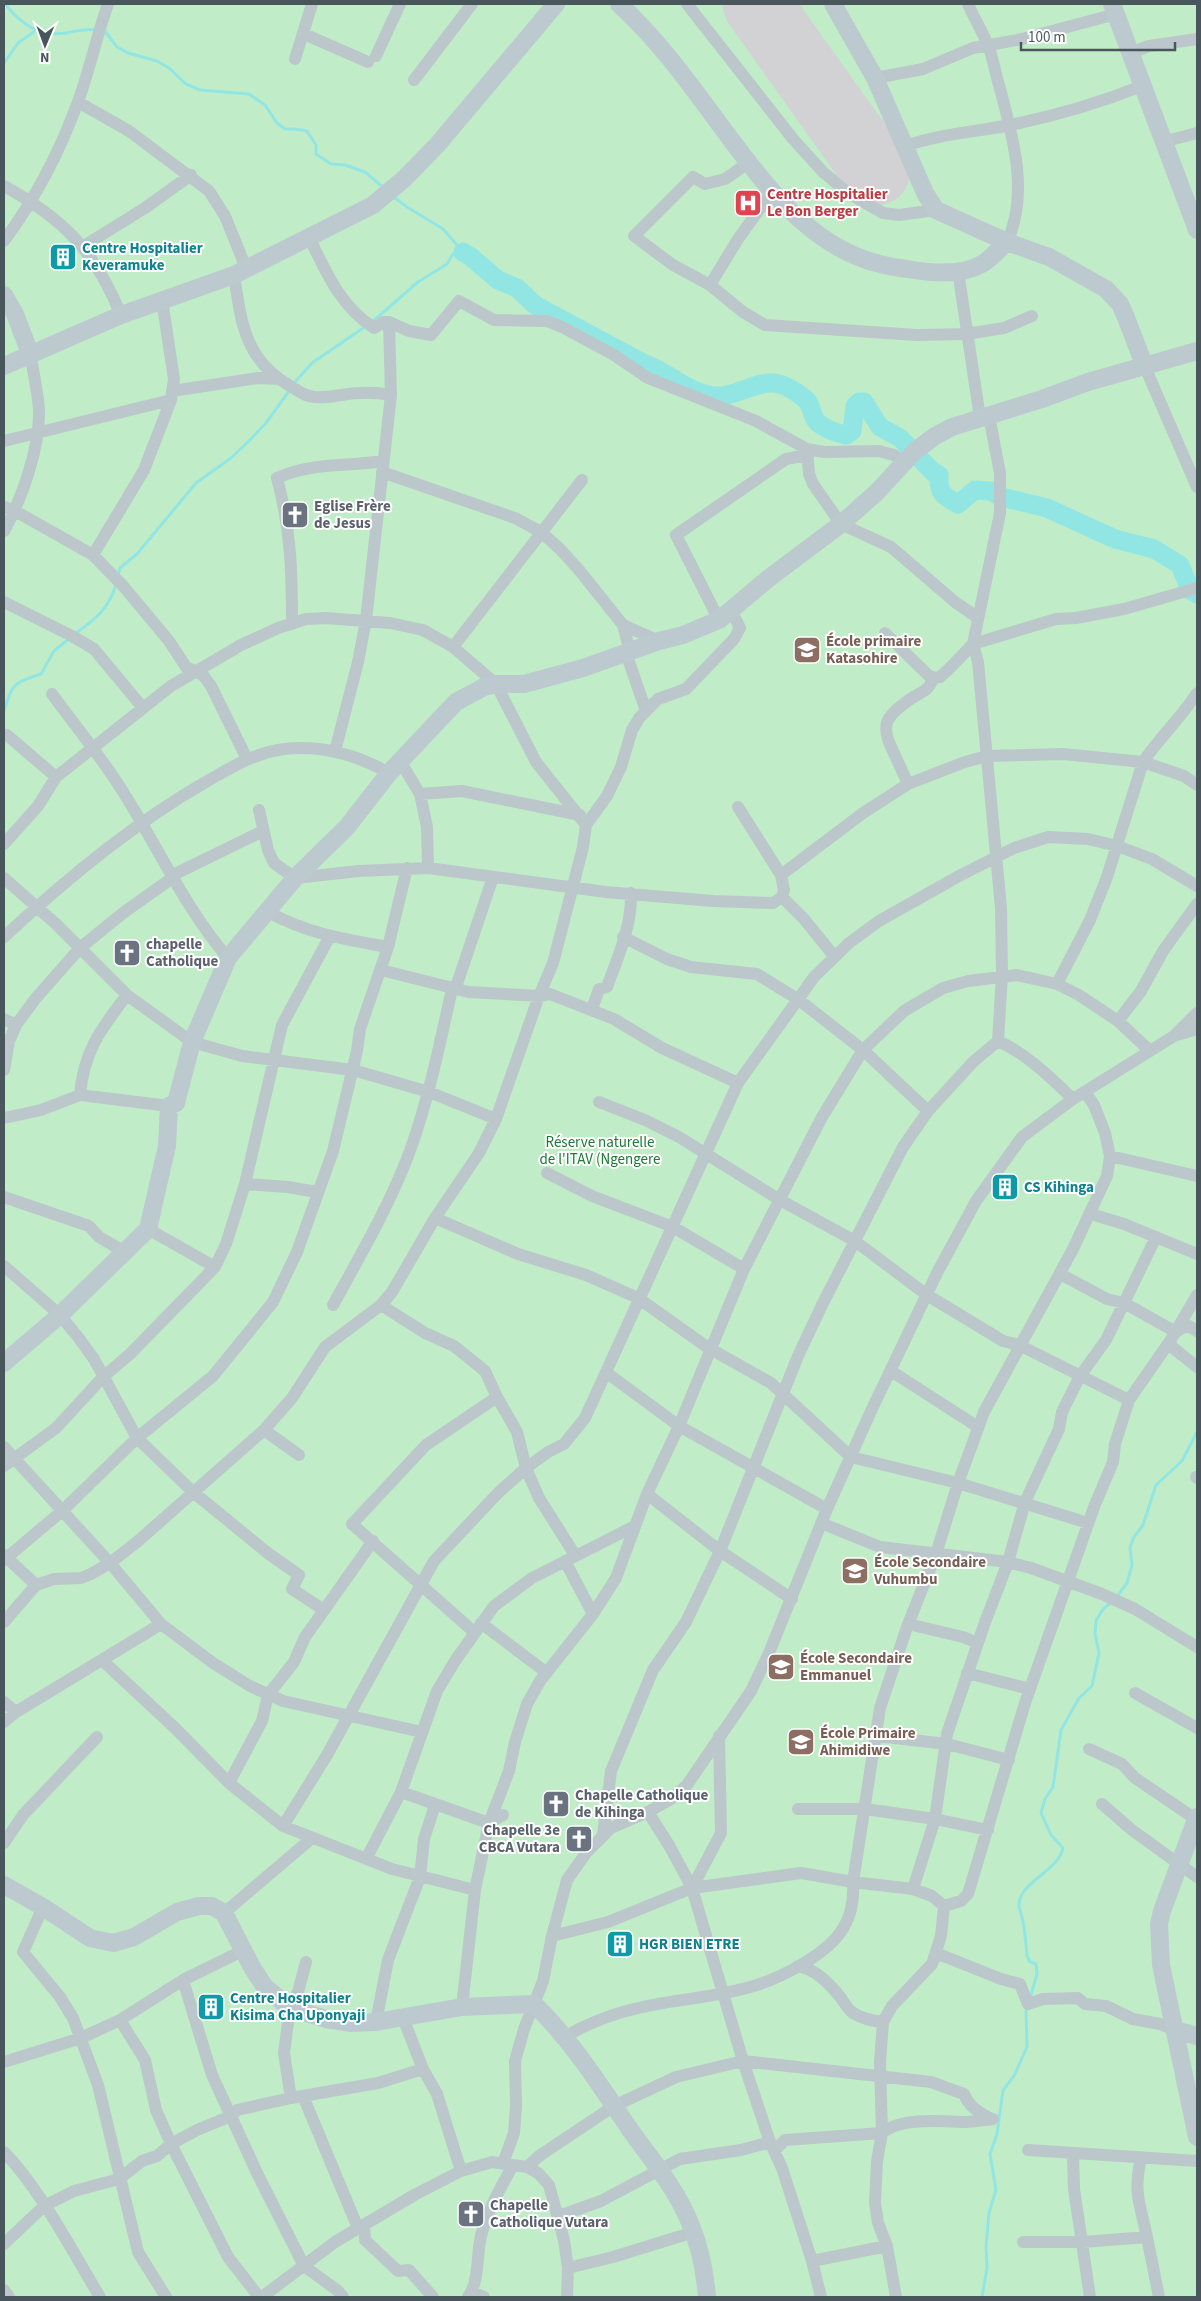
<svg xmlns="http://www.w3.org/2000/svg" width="1201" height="2301" font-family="'Source Sans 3',sans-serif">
<rect width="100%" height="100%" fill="#f2eff0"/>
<path fill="#c1ecc8" d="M4,4H1197V2297H4Z"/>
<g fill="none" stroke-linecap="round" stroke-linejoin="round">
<path stroke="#91e6e4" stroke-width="3" d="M5,4C21,24 39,37 66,33C76,31 87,28 98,30
M104,30L117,47L128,53L157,61L169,68L186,84L200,90L249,94L265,105L277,123L285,129H295L307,131L316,145V154L331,164L345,165L365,172L384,188
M4,63L18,43L35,31
M371,323L418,282L447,264L453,254L463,252L443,229L407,207L395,198
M294,383L312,363L366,326
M118,576L120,568L137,554L196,483L231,458L249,441L266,423L289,391
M75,634C95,619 108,610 116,585
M4,711C12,683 14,683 41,674L54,651L70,638
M1116,1598L1127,1583L1132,1565L1130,1547L1134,1537L1143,1525L1156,1485L1182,1461L1197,1432
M1030,1998L1037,1974L1036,1964L1030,1962L1027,1956C1026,1943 1025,1929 1022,1917C1021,1913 1019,1909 1019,1905C1019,1882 1059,1871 1063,1848L1051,1835L1041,1813L1045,1799L1053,1787L1061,1730L1079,1698L1092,1686L1099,1653L1095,1634L1096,1621L1103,1609L1112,1602
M982,2297L987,2268L986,2246L989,2213L996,2190L990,2154L997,2134L1003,2090L1014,2076L1027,2047L1026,2012L1027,2006"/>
<path stroke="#91e6e4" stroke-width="19" d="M463,252L471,257L498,280L517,288L535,305L645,364C670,373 690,395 718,396C738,396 759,379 779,384C787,386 802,395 808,402C812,408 812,418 818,423C826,429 836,433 846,435L852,431L855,406L859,402H864L880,427L900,438L933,472L939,475C938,493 943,496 958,504L975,490L990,491L1001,497L1047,508L1115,539L1154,549L1180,565L1190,590L1197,594"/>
<path stroke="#d2d2d4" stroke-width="69" d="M757,4L876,171"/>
<path stroke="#bcc7cb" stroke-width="12" d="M687,4L793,139L823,172L848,193L883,213L899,215L936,210
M968,4C974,18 982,31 988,45C993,58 995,72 999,85C1012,134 1030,193 1007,242
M304,34L368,62
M1130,53L1149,46L1197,39
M376,56L400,4
M295,59L312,4
M875,78L923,69L973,48L1022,39L1116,14
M414,80L472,4
M78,102L129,131L209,191L225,216L246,268
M1163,142L1197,133
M905,146C939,134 975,132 1010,125C1055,116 1099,103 1142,86
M748,163L725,179L705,184L693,177L634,236L673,265L710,285L743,312L765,325L917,335L966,334L1004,328L1032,316
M4,186C64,219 95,251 121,315
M309,237C326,272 340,306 374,328L383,322H389L409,331L431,335L459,301L494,320L547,321L564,328L614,355L648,378L756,421L807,449L824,452L879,451L894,455L904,462
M4,241C35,199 61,149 79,99C90,68 97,35 108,4
M82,247L145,208L191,175
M958,271L980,418
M234,275C241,320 244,358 287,384C295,389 305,397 315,397C323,398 333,396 341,395C359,392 374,392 391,395L366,620L358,662L335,751
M710,285L738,239L772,192
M389,322L391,395
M1145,367L1197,487
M172,391L258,378L279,379
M989,416L1000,473V513L973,644L978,662L1001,908L1002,975L998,1041C1027,1054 1050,1077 1073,1099
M4,441L171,400
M807,449L809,474L813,484L841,524L891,547L955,602L978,618
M382,472L515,518L541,532L560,549L579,570L623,625L659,641
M4,507L15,511L93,555L124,587L169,641L186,667L203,675L211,686L247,759
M4,531C22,499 40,447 39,410C38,392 33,373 31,356
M93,555L144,470L171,400L174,379L162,300
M4,602L72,636L94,649L143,708
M719,620L676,535L786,459L807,455
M292,624C292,571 291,530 277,478C313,462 345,467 383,461
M623,625L628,644L626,653L646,711
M885,633L928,675L934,678
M453,647L582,480
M52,694C74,724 98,753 118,784C156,842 183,906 228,958
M7,735L56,777
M400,761L420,794L427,827L428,868
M908,784C903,773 898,762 893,751C880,725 885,717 909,700C923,690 925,695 934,678L940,677L949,669L973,644L1056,619L1076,618L1124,609L1197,588
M420,794L462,791L580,815
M738,807L781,875
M259,810L268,850L274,863L295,878L359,871L428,868L606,892L713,901L773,903L782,897L784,890L781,875L863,813L908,784L965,762L987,756L1063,754L1143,762L1184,776L1197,785
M586,825L607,796L621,767L632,730L640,717L658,699L686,689L734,639L740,628L731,610
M4,844L38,806L56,777L171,686L241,645L278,628L306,619L326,618L390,623L423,630L453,647L496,684L536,762L586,825L583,847L553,963L539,996L496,1119L479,1153L435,1218L392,1292L381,1305L325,1347L292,1398L264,1430L137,1542L110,1563L91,1574L81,1578L54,1579L36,1585L4,1622
M4,878L56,924L127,995L192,1042L242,1056L353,1070L429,1092L496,1119
M782,897L804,919L834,956
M268,912C309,934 343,939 388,947
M4,937C65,880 131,825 204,783C230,768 254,753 284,749C321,745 357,755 389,773
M623,937L667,959L691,967L757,974L799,1000L863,1050L928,1111
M381,970L469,992L539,996L550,994L614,1019L662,1048L738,1083
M1057,984L1090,920L1107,877L1143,762C1159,738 1181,718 1197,693
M455,990L493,877
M592,1009L599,989L607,987C618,957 632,925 631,893
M4,1019L16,1025
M1118,1021L1141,991L1163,951L1197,904
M1177,1035L1197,1029
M4,1070L9,1041L16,1025L36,998L80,948L123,913L168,881L173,875L263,831
M80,1095C84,1050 101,1029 127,995
M599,1102L645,1120L679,1137L780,1200L855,1241L927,1295L1003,1341L1019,1345L1129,1400
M4,1118L41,1110L80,1095L169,1106
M1110,1156L1197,1176
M547,1173L592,1196L673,1227L744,1269
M245,1184L288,1187L317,1192
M4,1197L89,1226L99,1237L125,1252
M1091,1214L1124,1224L1197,1254
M435,1218L518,1254L586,1275L638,1298L707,1347L771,1383L851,1457L958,1483L1088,1523
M148,1229L215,1267
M4,1266L60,1315L78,1337L94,1359L137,1438L193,1492L269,1554L299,1575L292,1589L324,1610
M1060,1274L1107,1299L1124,1303L1176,1332L1187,1325L1197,1331
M333,1305C361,1254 391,1203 411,1148C429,1097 440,1043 452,989
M381,1305L425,1333L454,1346L485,1371L497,1397L517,1432L526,1468L539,1498L575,1555
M1170,1341L1172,1347L1197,1367
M891,1371L978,1427
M607,1373L679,1426L827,1509
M264,1430L299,1455
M4,1447L110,1563L161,1624L213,1663L250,1686L283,1701L422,1732
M4,1466L56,1428L103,1377L130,1354L215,1267L226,1244L245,1184L282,1025L330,936
M1196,1477L1197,1478
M647,1494L720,1551L792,1599
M821,1523L880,1547L1008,1562L1031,1568L1102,1594L1135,1609L1197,1647
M4,1555L36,1585
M4,1560L62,1511L137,1438L213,1376L273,1302L297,1252L333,1151L357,1051L360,1029L388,947L407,868
M565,1561L593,1614
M481,1623L547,1673
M908,1624L963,1637L978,1643
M474,1632L352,1524L426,1445L497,1397
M103,1661L175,1728L229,1783L283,1826L392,1869L475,1890
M967,1673L1030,1689
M1135,1693L1197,1728
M4,1702L16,1712
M4,1722L16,1712L161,1624
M877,1736L947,1744L1009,1760
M1089,1749L1122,1764L1135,1778L1197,1820
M229,1783L262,1721L268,1695L294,1662L305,1637L373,1541
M401,1792L489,1823L503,1815
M1102,1804L1132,1830L1197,1877
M798,1809H865L935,1819L988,1830
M648,1812L670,1847L692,1888L743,2061L770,2142L782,2168L812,2261L821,2297
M283,1826L327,1755L434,1561L498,1493L526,1468L548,1452L564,1444L585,1418L738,1083L814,977L849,943L879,921L959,876L1014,848L1048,837L1088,839L1117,846L1152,859L1197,886
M603,1835L611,1771L653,1670L686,1622L720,1551L798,1356L822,1305L903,1147L928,1111L973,1062L998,1041
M4,1843L23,1815L97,1737
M366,1859L401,1792L437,1691L455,1661L494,1606L532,1578L635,1526
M692,1888L721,1833L719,1736
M913,1889L935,1819L947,1734L984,1625L1008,1562L1025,1502L1059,1429L1062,1412L1080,1376L1106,1340L1156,1237
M944,1906L961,1901L968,1894L1025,1703L1094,1507L1113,1462L1115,1444L1129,1400L1170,1341L1197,1295
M43,1907L23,1952L60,1997L73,2018L98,2085L138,2252L166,2297
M224,1913L312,1838
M552,1936L608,1922L692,1888L801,1873L853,1882L913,1889L932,1896L944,1906
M934,1957L941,1955L1001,1979L1020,1984L1028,2004L1043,1999L1078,1998L1085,2004L1106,2006L1133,2019L1160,2024L1175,2030
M798,1966C816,1969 830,1984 841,1998C844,2003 848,2009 853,2013C863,2019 872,2021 883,2022
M183,1980L212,2075L258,2175L304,2266L337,2290L343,2297
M462,2007L475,1890L489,1823L509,1771L515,1742L527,1704L540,1681L593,1614L616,1578L647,1494L679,1426L744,1269L822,1117L863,1050L904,1011L943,988L968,981L1017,975L1057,984L1079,995L1118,1021L1150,1051
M403,2018L423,2069L437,2094L461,2171
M120,2020L145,2060L156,2110L171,2144L228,2257L259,2297
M376,2022L388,1960L420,1877L424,1839L435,1805
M564,2037C585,2025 606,2016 630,2010C671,1999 717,1998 757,1985C784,1976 827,1954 842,1930C852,1915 854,1899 853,1882L880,1708L907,1627L936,1554L958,1483L984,1412L1073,1249L1107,1176L1110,1156L1105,1133L1094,1105L1085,1092
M4,2062L81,2038L120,2020L183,1980L242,1951
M303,2096L358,2228
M291,2098L284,2053L290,2008L298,1992L306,1962
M1028,2150L1197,2161
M774,2151L785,2140L882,2133C900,2117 943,2121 965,2122C974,2122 984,2120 993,2119
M4,2152C41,2190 72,2251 100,2297
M1073,2154L1074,2189L1090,2297
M503,2163L514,2133L516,2106L515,2061L524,2029L543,1981L552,1936L567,1880L586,1853L611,1828L648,1812L671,1799L687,1785L751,1691L769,1653L827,1509L871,1411L938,1271L976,1201L1022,1137L1073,1099L1174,1036L1197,1013
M527,2167L539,2156L614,2106L676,2077L743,2061L931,2082L964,2094C969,2107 979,2112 991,2119
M559,2216L601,2201L680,2159L741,2150L770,2142
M364,2225L365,2240L398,2271L409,2270L433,2297
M1147,2237L1159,2297
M1023,2242H1083L1147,2237C1140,2204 1133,2192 1141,2158
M4,2244L44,2206L74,2191L119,2179L142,2161L157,2156L171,2144L197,2130L231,2116L237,2110L291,2098L378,2083L423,2069
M812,2261L887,2246
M568,2268L613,2257L694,2232
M4,2290L9,2297
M472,2292L484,2297
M262,2297L335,2242L416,2194L461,2171L492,2162L527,2167L538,2173L549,2185L564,2240L568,2268L567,2297
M468,2297C480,2280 476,2256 481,2236C487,2211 501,2187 513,2165
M896,2297L887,2246L878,2223L875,2203L877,2161L882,2133L880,2062L883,2022L892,2006L932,1964L941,1936L944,1906"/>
<path stroke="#bccad0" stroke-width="18" d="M619,4C663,44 696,93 732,141C765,185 803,234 856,256C872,263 890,267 907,269C929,273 961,276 982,264C991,259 999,249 1007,242
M833,4L875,78L925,193L936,210L1007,242L1049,257L1106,289L1120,304L1125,315L1145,367
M1112,4L1197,230
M4,295L15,314L31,356
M4,366L121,315L234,275L373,205L405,178L438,144L556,4
M4,1363L60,1315L148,1229L167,1146L169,1106L176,1103L192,1042L228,958L295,878L347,827L389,773L456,702L484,687L496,684H524L583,668L659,641L683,635L719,620L769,578L841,524L877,492L914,452L935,436L952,427L1042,399L1088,382L1197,351
M1197,1817L1162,1911L1159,1924L1161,1965L1197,2137
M4,1885L43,1907L90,1938L113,1943L134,1937L177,1912L199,1906H212L224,1913L253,1969L265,1987L290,2008L326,2019L351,2023L376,2022L462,2007L534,2004C573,2042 601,2087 631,2131C652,2160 677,2190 690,2223C700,2246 705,2273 707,2297
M1175,2030L1197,2036"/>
</g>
<defs>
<g id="hospital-square" transform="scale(1.4375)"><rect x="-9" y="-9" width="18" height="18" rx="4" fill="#e0444e" stroke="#fff"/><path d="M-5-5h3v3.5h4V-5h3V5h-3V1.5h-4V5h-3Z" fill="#fff"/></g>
<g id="building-square" transform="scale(1.4375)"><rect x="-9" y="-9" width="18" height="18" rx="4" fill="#0f9aa8" stroke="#fff"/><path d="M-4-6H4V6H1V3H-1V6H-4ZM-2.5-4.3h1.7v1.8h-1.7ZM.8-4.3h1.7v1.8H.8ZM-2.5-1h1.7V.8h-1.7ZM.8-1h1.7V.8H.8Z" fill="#fff"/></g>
<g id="church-square" transform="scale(1.4375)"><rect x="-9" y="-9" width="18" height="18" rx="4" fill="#6b7280" stroke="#fff"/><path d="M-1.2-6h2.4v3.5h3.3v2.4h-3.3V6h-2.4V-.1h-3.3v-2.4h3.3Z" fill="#fff"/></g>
<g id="school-square" transform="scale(1.4375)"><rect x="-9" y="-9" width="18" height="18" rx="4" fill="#8d6e63" stroke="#fff"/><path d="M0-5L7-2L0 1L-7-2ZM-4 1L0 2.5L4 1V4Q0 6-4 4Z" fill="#fff"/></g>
</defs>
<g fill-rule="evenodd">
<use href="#hospital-square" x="748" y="203"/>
<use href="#building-square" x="63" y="257"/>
<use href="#church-square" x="295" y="515"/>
<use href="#school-square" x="807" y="650"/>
<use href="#church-square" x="127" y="953"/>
<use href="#building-square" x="1005" y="1187"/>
<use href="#school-square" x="855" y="1571"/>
<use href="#school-square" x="781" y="1667"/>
<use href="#school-square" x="801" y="1742"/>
<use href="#church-square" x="556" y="1804"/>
<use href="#church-square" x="579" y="1839"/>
<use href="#building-square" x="620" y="1944"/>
<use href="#building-square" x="211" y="2007"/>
<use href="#church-square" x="471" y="2214"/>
</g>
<g text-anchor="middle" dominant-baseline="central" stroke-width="4" stroke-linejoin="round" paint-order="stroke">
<g font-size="15" font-weight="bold" fill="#be3a42" stroke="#fff" text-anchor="start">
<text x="767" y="194">Centre Hospitalier<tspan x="767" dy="17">Le Bon Berger</tspan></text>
</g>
<g font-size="15" font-weight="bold" fill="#0d838f" stroke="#fff" text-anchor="start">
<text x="82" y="248">Centre Hospitalier<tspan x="82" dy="17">Keveramuke</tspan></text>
<text x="1024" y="1187">CS Kihinga</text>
<text x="639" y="1944">HGR BIEN ETRE</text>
<text x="230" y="1998">Centre Hospitalier<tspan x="230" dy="17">Kisima Cha Uponyaji</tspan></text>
</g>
<g font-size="15" font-weight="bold" fill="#5b616d" stroke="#fff" text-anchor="start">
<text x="314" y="506">Eglise Frère<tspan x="314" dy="17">de Jesus</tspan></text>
<text x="146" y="944">chapelle<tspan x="146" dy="17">Catholique</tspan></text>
<text x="575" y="1795">Chapelle Catholique<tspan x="575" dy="17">de Kihinga</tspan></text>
<text x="560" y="1830" text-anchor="end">Chapelle 3e<tspan x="560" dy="17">CBCA Vutara</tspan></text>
<text x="490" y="2205">Chapelle<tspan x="490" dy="17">Catholique Vutara</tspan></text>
</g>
<g font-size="15" font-weight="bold" fill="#785e54" stroke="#fff" text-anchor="start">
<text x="826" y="641">École primaire<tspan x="826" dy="17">Katasohire</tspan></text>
<text x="874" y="1562">École Secondaire<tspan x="874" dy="17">Vuhumbu</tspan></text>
<text x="800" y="1658">École Secondaire<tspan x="800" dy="17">Emmanuel</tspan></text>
<text x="820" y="1733">École Primaire<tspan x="820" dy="17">Ahimidiwe</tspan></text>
</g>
<g font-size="15" fill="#1d7936" stroke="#fff">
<text x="600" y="1142">Réserve naturelle<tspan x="600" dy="17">de l'ITAV (Ngengere</tspan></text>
</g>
</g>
<rect width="1201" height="2301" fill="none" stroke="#49575c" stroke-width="10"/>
<g transform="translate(45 45) rotate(181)" stroke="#ffffff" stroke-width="4" paint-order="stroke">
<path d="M0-4L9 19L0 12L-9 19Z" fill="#49575c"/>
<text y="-8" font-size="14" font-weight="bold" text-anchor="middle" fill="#49575c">N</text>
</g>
<path d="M1021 42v8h154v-8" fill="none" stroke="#49575c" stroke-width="2.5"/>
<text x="1028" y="42" font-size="15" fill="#49575c" stroke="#ffffff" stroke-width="4" paint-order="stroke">100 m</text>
</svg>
